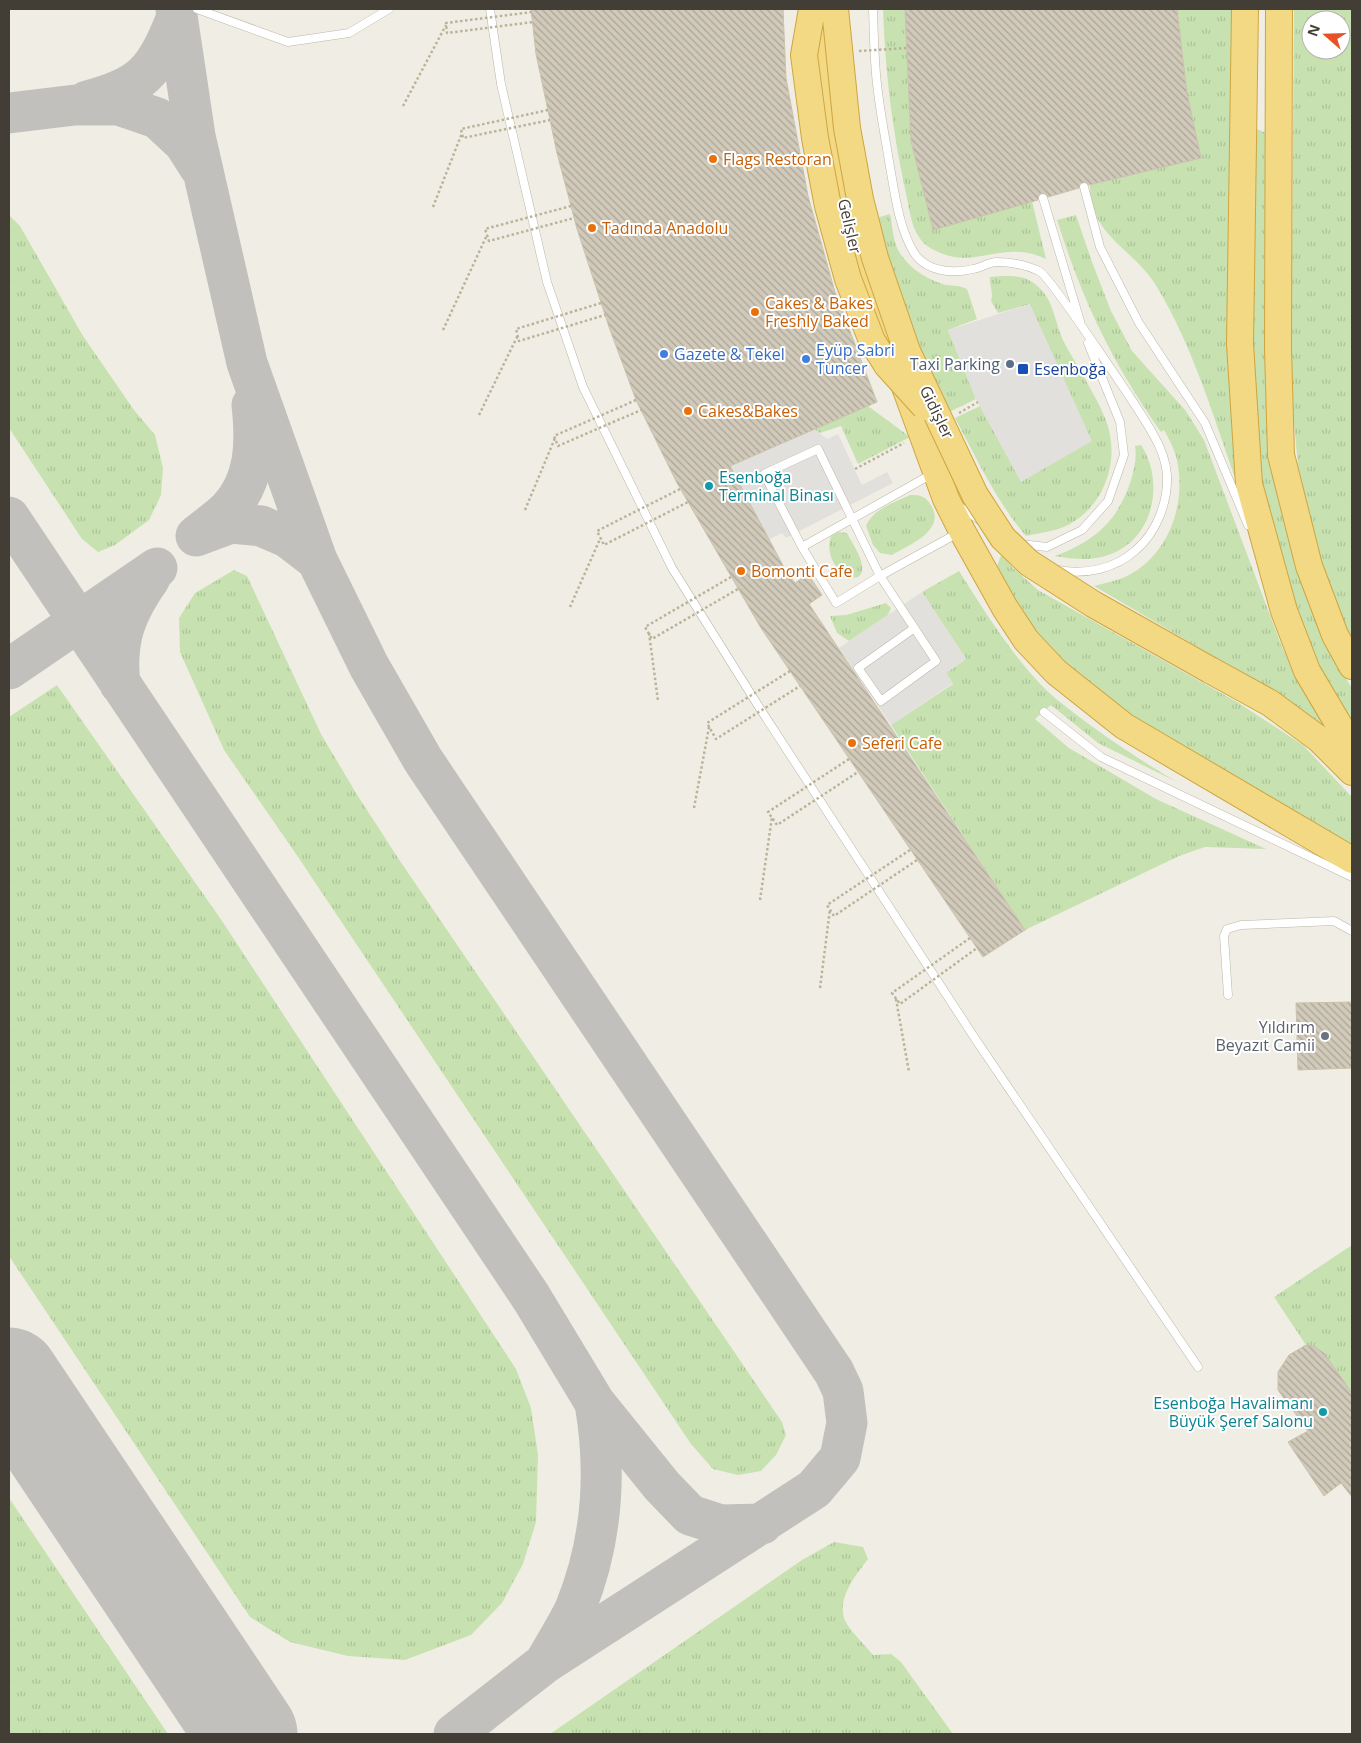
<svg xmlns="http://www.w3.org/2000/svg" width="1361" height="1743" font-family="'Open Sans',sans-serif">
<defs>
<pattern id="grass-tufts" width="24" height="20" patternUnits="userSpaceOnUse" patternTransform="scale(1.25)"><rect width="24" height="20" fill="#c7e2b0"/><path d="M3 7l-1-3M5 7V3M7 7l1-3M15 17l-1-3M17 17v-4M19 17l1-3" fill="none" stroke="#acc398"/></pattern>
<pattern id="building-back-hatch" width="6" height="6" patternUnits="userSpaceOnUse" patternTransform="scale(1.25)"><rect width="6" height="6" fill="#d1caba"/><path d="M-1 5l2 2M0 0l6 6M5-1l2 2" fill="none" stroke="#aba598"/></pattern>
</defs>
<rect width="100%" height="100%" fill="#f0eee4"/>
<path fill="url(#grass-tufts)" fill-rule="evenodd" d="M883,9H905L911,141L933,230L1032,201L1046,259C1005,240 980,266 946,255C937,252 926,247 921,240C910,226 909,205 905,189C892,128 885,71 883,9Z
M1177,9H1233L1237,484C1214,418 1193,347 1157,287C1134,248 1089,236 1090,185L1200,158L1187,93Z
M1294,9H1352V640L1338,611L1315,546L1298,466L1291,391ZM1311,20H1341V50H1311Z
M1257,129L1270,135L1271,389L1345,677L1352,688V723C1310,656 1277,574 1264,495C1245,376 1253,256 1255,136Z
M890,214C892,224 893,236 896,245C902,263 924,278 940,283C949,287 958,284 967,289L977,319L948,330L976,399L945,414L927,378L873,219Z
M9,215L20,226L83,336L134,410L155,435L163,468L161,495L149,520L115,545L98,552L82,539L9,428Z
M1076,215L1092,262L1111,311L1132,351L1186,411L1204,440L1282,647L1318,714L1342,751L1223,668L1225,663L1094,586C1104,583 1117,581 1127,576C1167,556 1185,508 1178,466C1177,454 1170,441 1164,430L1161,432C1113,364 1082,300 1057,220Z
M1003,276C1015,276 1025,276 1035,284C1055,299 1054,323 1065,344C1078,368 1094,392 1105,418C1121,456 1107,503 1070,524C1057,531 1040,533 1026,536C996,501 977,459 955,418L980,406L1021,481L1030,304L998,313L991,301C994,292 989,286 990,277Z
M868,406L910,437L858,464L841,426L820,433L814,429Z
M1141,445C1166,483 1153,543 1105,556C1088,561 1073,559 1055,556C1095,541 1118,521 1131,480C1134,469 1137,459 1135,446Z
M910,495C921,495 926,496 932,507C945,531 909,545 892,555L880,553L873,545L866,526C873,509 893,503 910,495Z
M838,532L847,533C852,543 861,555 862,566C865,593 820,569 831,536Z
M1002,553L1012,567L1038,590L1237,702L1303,745L1352,797V850L1177,751L1077,681L1032,630L995,571Z
M234,570L247,576L321,734L356,793L398,858L782,1422L786,1435L776,1455L761,1471L738,1475L713,1469L691,1444L294,851L224,750L180,652L179,618L195,593Z
M959,571C985,612 1019,667 1055,698C1093,729 1135,757 1177,782L1098,743L1051,705L1035,719L1069,748L1156,799L1266,849L1205,847L1179,856L1025,930L891,725L953,684L946,673L966,659L922,592Z
M886,603L891,608L888,615L849,641L837,633L830,616L846,615Z
M57,685L220,918L516,1369L531,1408L538,1455L536,1522L523,1564L502,1603L471,1635L405,1660L348,1656L290,1642L250,1617L9,1256V717Z
M1352,1245V1393L1324,1353L1306,1345L1274,1297Z
M9,1498L168,1734H9Z
M834,1542L863,1547L868,1559C856,1575 838,1596 844,1618C847,1628 866,1646 873,1655L891,1654L901,1662L953,1734H550L802,1560Z"/>
<path fill="#e1e0dc" d="M1030,304L1092,441L1021,482L976,399L948,330Z
M814,429L827,439L838,434L862,485L887,472L893,483L786,538L782,533L768,540L730,466Z
M922,592L966,659L946,673L953,683L891,725L839,648Z"/>
<g fill="none" stroke-linecap="round" stroke-linejoin="round">
<path stroke="#c2c0bc" stroke-width="41" d="M176,9L195,136L247,363L317,560L369,666L423,760L834,1372L843,1391L847,1423L840,1458L814,1489L545,1663L454,1734
M87,101C142,87 155,72 176,19
M9,113L75,105H119L157,118L184,143L200,168
M252,405C256,442 256,480 229,509C219,519 207,527 196,536L231,523L261,526L287,537L317,560
M9,517L531,1297L595,1403L662,1486L690,1515L721,1525L762,1524
M9,669L157,568
M120,684C115,641 125,613 150,578
M547,1659C556,1643 567,1626 575,1609C602,1543 607,1473 595,1403
M217,1690L248,1724L268,1734"/>
<path stroke="#c2c0bc" stroke-width="101" d="M9,1378L247,1734"/>
</g>
<path fill="url(#building-back-hatch)" stroke="#cbc2ae" d="M531,9H783L786,78L808,196L835,292L877,402L730,466L787,573L795,583L808,574L822,595L809,604L1025,930L983,957L761,628L677,483L636,400L609,327L577,229L557,153L536,54Z
M905,9H1177L1187,93L1201,158L1089,185L1083,182L1079,188L1048,197L1042,193L1039,195L1038,200L933,230L911,141Z
M1352,1002V1068L1298,1070L1296,1003Z
M1306,1345L1315,1347L1324,1353L1352,1393V1497L1341,1483L1324,1496L1288,1442L1308,1431L1278,1390V1372L1289,1355Z"/>
<g fill="none" stroke-linecap="round" stroke-linejoin="round">
<g stroke="#bbb6a8" stroke-width="9">
<path id="service" d="M197,9L288,42L349,33L389,9
M490,9L501,84L547,282L583,387L672,568L759,707L976,1040L1198,1367
M873,9C874,36 874,65 878,92C881,117 886,142 890,167C895,195 899,227 913,251C925,272 953,274 973,269C981,268 989,262 996,262C1010,262 1026,265 1039,271C1050,276 1142,414 1153,434C1160,446 1166,460 1167,475C1168,502 1157,532 1136,550C1115,569 1085,575 1058,570
M1084,187L1100,247L1139,323L1205,423L1248,525
M1043,198L1080,321
M932,474L802,547L836,603L880,576L958,533
M960,507L981,521
M1021,544L1047,547L1082,530L1108,501L1124,455L1120,422L1088,343
M802,547L764,474L818,449L880,576L936,661L881,701L858,668L913,629
M1044,712L1101,757L1352,877
M1228,995L1224,936L1227,929L1241,925L1334,921L1352,931"/>
</g>
<g stroke="#cfa53f" stroke-width="28">
<path id="trunk" d="M820,9L835,155L856,253L946,499L962,531L1005,608L1026,640L1056,672L1124,726L1352,860
M1245,9L1240,344L1249,484L1284,611L1307,671L1352,747
M1279,9L1278,349L1281,455L1309,566L1335,635L1352,666
M1210,670L1270,703L1319,739L1352,772"/>
</g>
<path stroke="#bbb29a" stroke-width="2.5" stroke-dasharray="2.5 2.5" stroke-linecap="butt" d="M403,106L446,25
M433,207L462,133
M443,330L487,235
M959,413L978,402
M479,415L518,335
M855,469L904,443
M525,510L555,438
M570,607L600,539
M649,633L658,701
M694,808L709,727
M760,900L772,817
M820,988L830,909
M896,999L909,1072"/>
<use href="#service" stroke="#fff" stroke-width="8"/>
<use href="#trunk" stroke="#f3d983" stroke-width="26"/>
<g stroke="#cfa53f" stroke-width="28" stroke-linecap="butt">
<path id="trunk-bridge" d="M812,9L804,55L815,138L828,206L848,279L872,341L887,365L925,407
M835,9L847,128L860,199L875,258L907,351L975,495L1003,538L1029,563L1093,604L1210,670"/>
</g>
<path stroke="#bbb29a" stroke-width="2.5" stroke-dasharray="2.5 2.5" stroke-linecap="butt" d="M532,12L446,23L447,33L533,22
M859,51L907,48
M548,110L461,129L463,138L550,120
M571,206L485,229L489,241L574,218
M601,303L516,329L519,341L605,315
M636,400L554,436L558,446L641,410
M680,489L597,531L604,545L688,502
M731,577L645,627L652,639L738,589
M790,671L707,723L716,739L800,686
M849,759L768,812L777,825L858,772
M910,850L827,905L834,916L917,860
M970,938L892,993L900,1004L977,948"/>
<use href="#trunk-bridge" stroke="#f3d983" stroke-width="26"/>
</g>
<g fill="#e8710a" stroke="#fff" stroke-width="2">
<circle cx="713" cy="159" r="5"/>
<circle cx="592" cy="228" r="5"/>
<circle cx="755" cy="312" r="5"/>
<circle cx="688" cy="411" r="5"/>
<circle cx="741" cy="571" r="5"/>
<circle cx="852" cy="743" r="5"/>
</g>
<g fill="#3f7fe0" stroke="#fff" stroke-width="2">
<circle cx="664" cy="354" r="5"/>
<circle cx="806" cy="359" r="5"/>
</g>
<circle fill="#5c6f8a" stroke="#fff" stroke-width="2" cx="1010" cy="364" r="5"/>
<rect fill="#1a4fb4" stroke="#fff" stroke-width="2" x="1017" y="363" width="12" height="12" rx="2.5"/>
<g fill="#0f9aa8" stroke="#fff" stroke-width="2">
<circle cx="709" cy="486" r="5"/>
<circle cx="1323" cy="1412" r="5"/>
</g>
<circle fill="#6b7280" stroke="#fff" stroke-width="2" cx="1325" cy="1036" r="5"/>
<g text-anchor="middle" dominant-baseline="central" stroke-width="4" stroke-linejoin="round" paint-order="stroke">
<g font-size="16" fill="#c56008" stroke="#fff" text-anchor="start">
<text x="723" y="159">Flags Restoran</text>
<text x="602" y="228">Tadında Anadolu</text>
<text x="765" y="303">Cakes &amp; Bakes<tspan x="765" dy="18">Freshly Baked</tspan></text>
<text x="698" y="411">Cakes&amp;Bakes</text>
<text x="751" y="571">Bomonti Cafe</text>
<text x="862" y="743">Seferi Cafe</text>
</g>
<g font-size="16" fill="#423e35" stroke="#fff">
<text transform="translate(850 226) rotate(77)">Gelişler</text>
<text transform="translate(937 412) rotate(64)">Gidişler</text>
</g>
<g font-size="16" fill="#366cbe" stroke="#fff" text-anchor="start">
<text x="816" y="350">Eyüp Sabri<tspan x="816" dy="18">Tuncer</tspan></text>
<text x="674" y="354">Gazete &amp; Tekel</text>
</g>
<g font-size="16" fill="#4e5e75" stroke="#fff" text-anchor="end">
<text x="1000" y="364">Taxi Parking</text>
</g>
<g font-size="16" fill="#164399" stroke="#fff" text-anchor="start">
<text x="1034" y="369">Esenboğa</text>
</g>
<g font-size="16" fill="#0d838f" stroke="#fff" text-anchor="start">
<text x="719" y="477">Esenboğa<tspan x="719" dy="18">Terminal Binası</tspan></text>
<text x="1313" y="1403" text-anchor="end">Esenboğa Havalimanı<tspan x="1313" dy="18">Büyük Şeref Salonu</tspan></text>
</g>
<g font-size="16" fill="#5b616d" stroke="#fff" text-anchor="end">
<text x="1315" y="1027">Yıldırım<tspan x="1315" dy="18">Beyazıt Camii</tspan></text>
</g>
</g>
<rect width="1361" height="1743" fill="none" stroke="#423e35" stroke-width="20"/>
<g transform="translate(1326 35) rotate(290)"><circle r="24" fill="#ffffff" stroke="#b3b2ae"/>
<path d="M0-4L9 19L0 12L-9 19Z" fill="#e75124"/>
<text y="-8" font-size="14" font-weight="bold" text-anchor="middle" fill="#423e35">N</text>
</g>
</svg>
